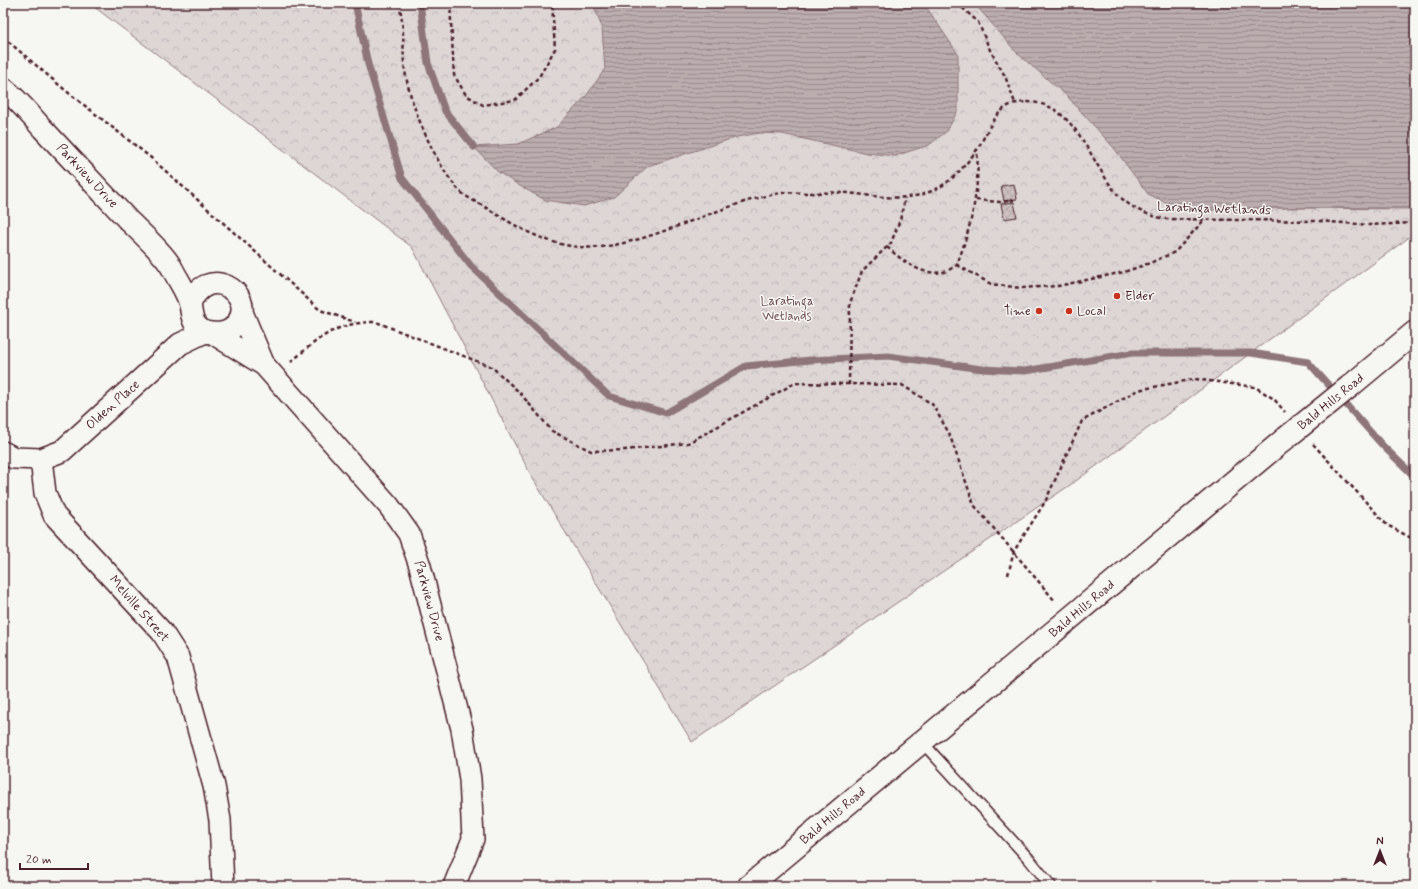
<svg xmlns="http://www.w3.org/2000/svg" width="1418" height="889" font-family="Mynerve,sans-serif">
<defs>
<pattern id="park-crowns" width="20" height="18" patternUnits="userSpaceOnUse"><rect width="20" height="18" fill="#ddd6d5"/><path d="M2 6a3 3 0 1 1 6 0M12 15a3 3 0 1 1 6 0" fill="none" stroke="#bfb7b7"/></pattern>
<pattern id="water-rules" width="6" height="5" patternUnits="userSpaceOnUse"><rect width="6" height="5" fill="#bbadae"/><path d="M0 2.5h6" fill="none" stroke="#9a8c8e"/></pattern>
<pattern id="building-cross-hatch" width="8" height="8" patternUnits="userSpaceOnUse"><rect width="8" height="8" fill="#ccc1c0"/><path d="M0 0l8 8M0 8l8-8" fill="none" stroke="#b1a5a5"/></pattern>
</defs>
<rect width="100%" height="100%" fill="#f6f6f2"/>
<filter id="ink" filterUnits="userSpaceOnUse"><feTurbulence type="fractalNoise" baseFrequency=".025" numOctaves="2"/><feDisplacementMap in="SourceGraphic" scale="8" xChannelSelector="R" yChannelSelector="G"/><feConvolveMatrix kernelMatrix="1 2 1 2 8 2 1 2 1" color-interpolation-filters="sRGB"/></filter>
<g filter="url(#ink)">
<path fill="url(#park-crowns)" stroke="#947a80" d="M89,3H1415V233L1073,483L692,742L532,477L412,247Z"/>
<path fill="url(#water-rules)" stroke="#8e747a" d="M593,3H922L929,11L958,54V110L947,131L929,145L895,156L867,153L782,134L760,133L737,137L648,166L614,197L584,206L545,200L520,186L498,172L474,147L518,144L557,127L587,95L605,69L602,28Z
M974,3H1415V209L1290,208L1202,210L1171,205L1148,194L1114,148L1067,96L1017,53Z"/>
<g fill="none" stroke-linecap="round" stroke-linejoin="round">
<path stroke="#8e747a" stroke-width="7" d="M355,3L368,64L402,178L471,266L609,396L666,413L746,366L811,360L888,356L982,369L1025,371L1132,353H1251L1308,362L1383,446L1415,477
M420,3L428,63L445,111L474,147"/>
</g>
<path fill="url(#building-cross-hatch)" stroke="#4a1f2b" d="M1014,184L1017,199L1004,201L1001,186Z
M1014,202L1017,217L1004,219L1001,204Z"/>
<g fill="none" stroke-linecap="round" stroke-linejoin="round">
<g stroke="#4a1f2b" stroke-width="13">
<path id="service" d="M922,742L1029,859L1051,886"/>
</g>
<g stroke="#4a1f2b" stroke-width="24">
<path id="minor" d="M3,88C18,99 31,116 43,129C72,160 100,190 128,220C141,233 166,255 173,270C178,280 188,294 190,305C192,313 191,319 196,325C202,333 212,334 221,333C228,332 234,328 238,322C257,292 205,262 190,305
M242,312L264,365
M214,334L264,365L389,506L409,534L420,566L462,729L470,779L473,839L454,886
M3,452L14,458L41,459L45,493L54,515L162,632L178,657L214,786L220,820L223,886
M41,459L62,451L180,344L205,332"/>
</g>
<g stroke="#4a1f2b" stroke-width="25">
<path id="secondary" d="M1349,387L1415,332
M749,886L1286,438"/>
</g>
<path stroke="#4a1f2b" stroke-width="2.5" stroke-dasharray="4 3" stroke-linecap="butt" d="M399,3C404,25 403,42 404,64C406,80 411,99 417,114C425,136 443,174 459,190C465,197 477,202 485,207C526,233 563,255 614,245C672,234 723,203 781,193C791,192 802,193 812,193C824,193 836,192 848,193C876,196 907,203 934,190C952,182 967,164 978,148C988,132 996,106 1017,103C1075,93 1089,165 1120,197C1133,209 1148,216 1166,219L1318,221L1369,225L1415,223
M450,3L454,75L466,95L483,105L515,100L539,77L555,49L552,3
M957,3L978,22L990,50L1005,76L1015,103
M3,37L65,90L150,157L320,310L355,322
M976,200L1000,202L1014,200
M887,247C903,261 920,276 943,272C947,272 953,267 957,265C971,226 980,191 977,149
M957,265L991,284L1021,288L1058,286L1124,272L1150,263L1175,252L1204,220
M291,362C320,337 336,322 376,322L492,367L520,393L552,431L591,451L625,450L688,443L795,383L902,385L932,404L949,433L974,505L1055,601
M849,385L850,303L862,271L891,243L900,220L905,198
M1313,444L1387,525L1415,540
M1008,575L1014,551L1045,502L1082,421L1138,390L1195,379L1255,387L1274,399L1285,412"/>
<use href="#service" stroke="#f6f6f2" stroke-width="10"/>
<use href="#minor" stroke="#f6f6f2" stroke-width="21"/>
<use href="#secondary" stroke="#f6f6f2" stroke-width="22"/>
<g stroke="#4a1f2b" stroke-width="25" stroke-linecap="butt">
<path id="secondary-bridge" d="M1286,438L1349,387"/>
</g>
<use href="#secondary-bridge" stroke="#f6f6f2" stroke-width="22"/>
</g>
</g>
<g fill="#c8321e" stroke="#f6f6f2" stroke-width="1.5">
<circle cx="1117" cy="296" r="4"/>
<circle cx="1039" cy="311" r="4"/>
<circle cx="1069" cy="311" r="4"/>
</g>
<g text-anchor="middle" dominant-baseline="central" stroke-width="3" stroke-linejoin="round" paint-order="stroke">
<g font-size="13" fill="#4a1f2b" stroke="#f6f6f2">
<text transform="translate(87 176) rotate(47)">Parkview Drive</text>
<text transform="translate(1214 209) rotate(2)">Laratinga Wetlands</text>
<text transform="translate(1331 402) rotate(-39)">Bald Hills Road</text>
<text transform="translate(113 405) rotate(-42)">Olden Place</text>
<text transform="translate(429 601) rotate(75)">Parkview Drive</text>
<text transform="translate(139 609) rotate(49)">Melville Street</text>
<text transform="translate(1082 609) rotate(-40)">Bald Hills Road</text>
<text transform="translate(833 816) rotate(-40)">Bald Hills Road</text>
</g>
<g font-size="13" fill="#4a1f2b" stroke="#f6f6f2" text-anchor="start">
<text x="1125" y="296">Elder</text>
<text x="1031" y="311" text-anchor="end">Time</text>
<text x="1077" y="311">Local</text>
</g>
<g font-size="13" fill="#6f4d56" stroke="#f6f6f2">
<text x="787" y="301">Laratinga<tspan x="787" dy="15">Wetlands</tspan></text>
</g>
</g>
<rect width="1418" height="889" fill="none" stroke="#f6f6f2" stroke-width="16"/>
<rect x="8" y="8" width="1402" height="873" fill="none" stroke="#4a1f2b" stroke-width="1.5" filter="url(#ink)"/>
<g transform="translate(1380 851)" stroke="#f6f6f2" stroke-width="3" paint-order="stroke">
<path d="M0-3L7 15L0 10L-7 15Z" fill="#4a1f2b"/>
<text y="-6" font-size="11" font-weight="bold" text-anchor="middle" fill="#4a1f2b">N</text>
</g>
<path d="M20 863v6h68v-6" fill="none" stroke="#4a1f2b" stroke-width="2"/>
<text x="26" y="863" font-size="12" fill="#4a1f2b" stroke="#f6f6f2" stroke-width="3" paint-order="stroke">20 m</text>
</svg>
